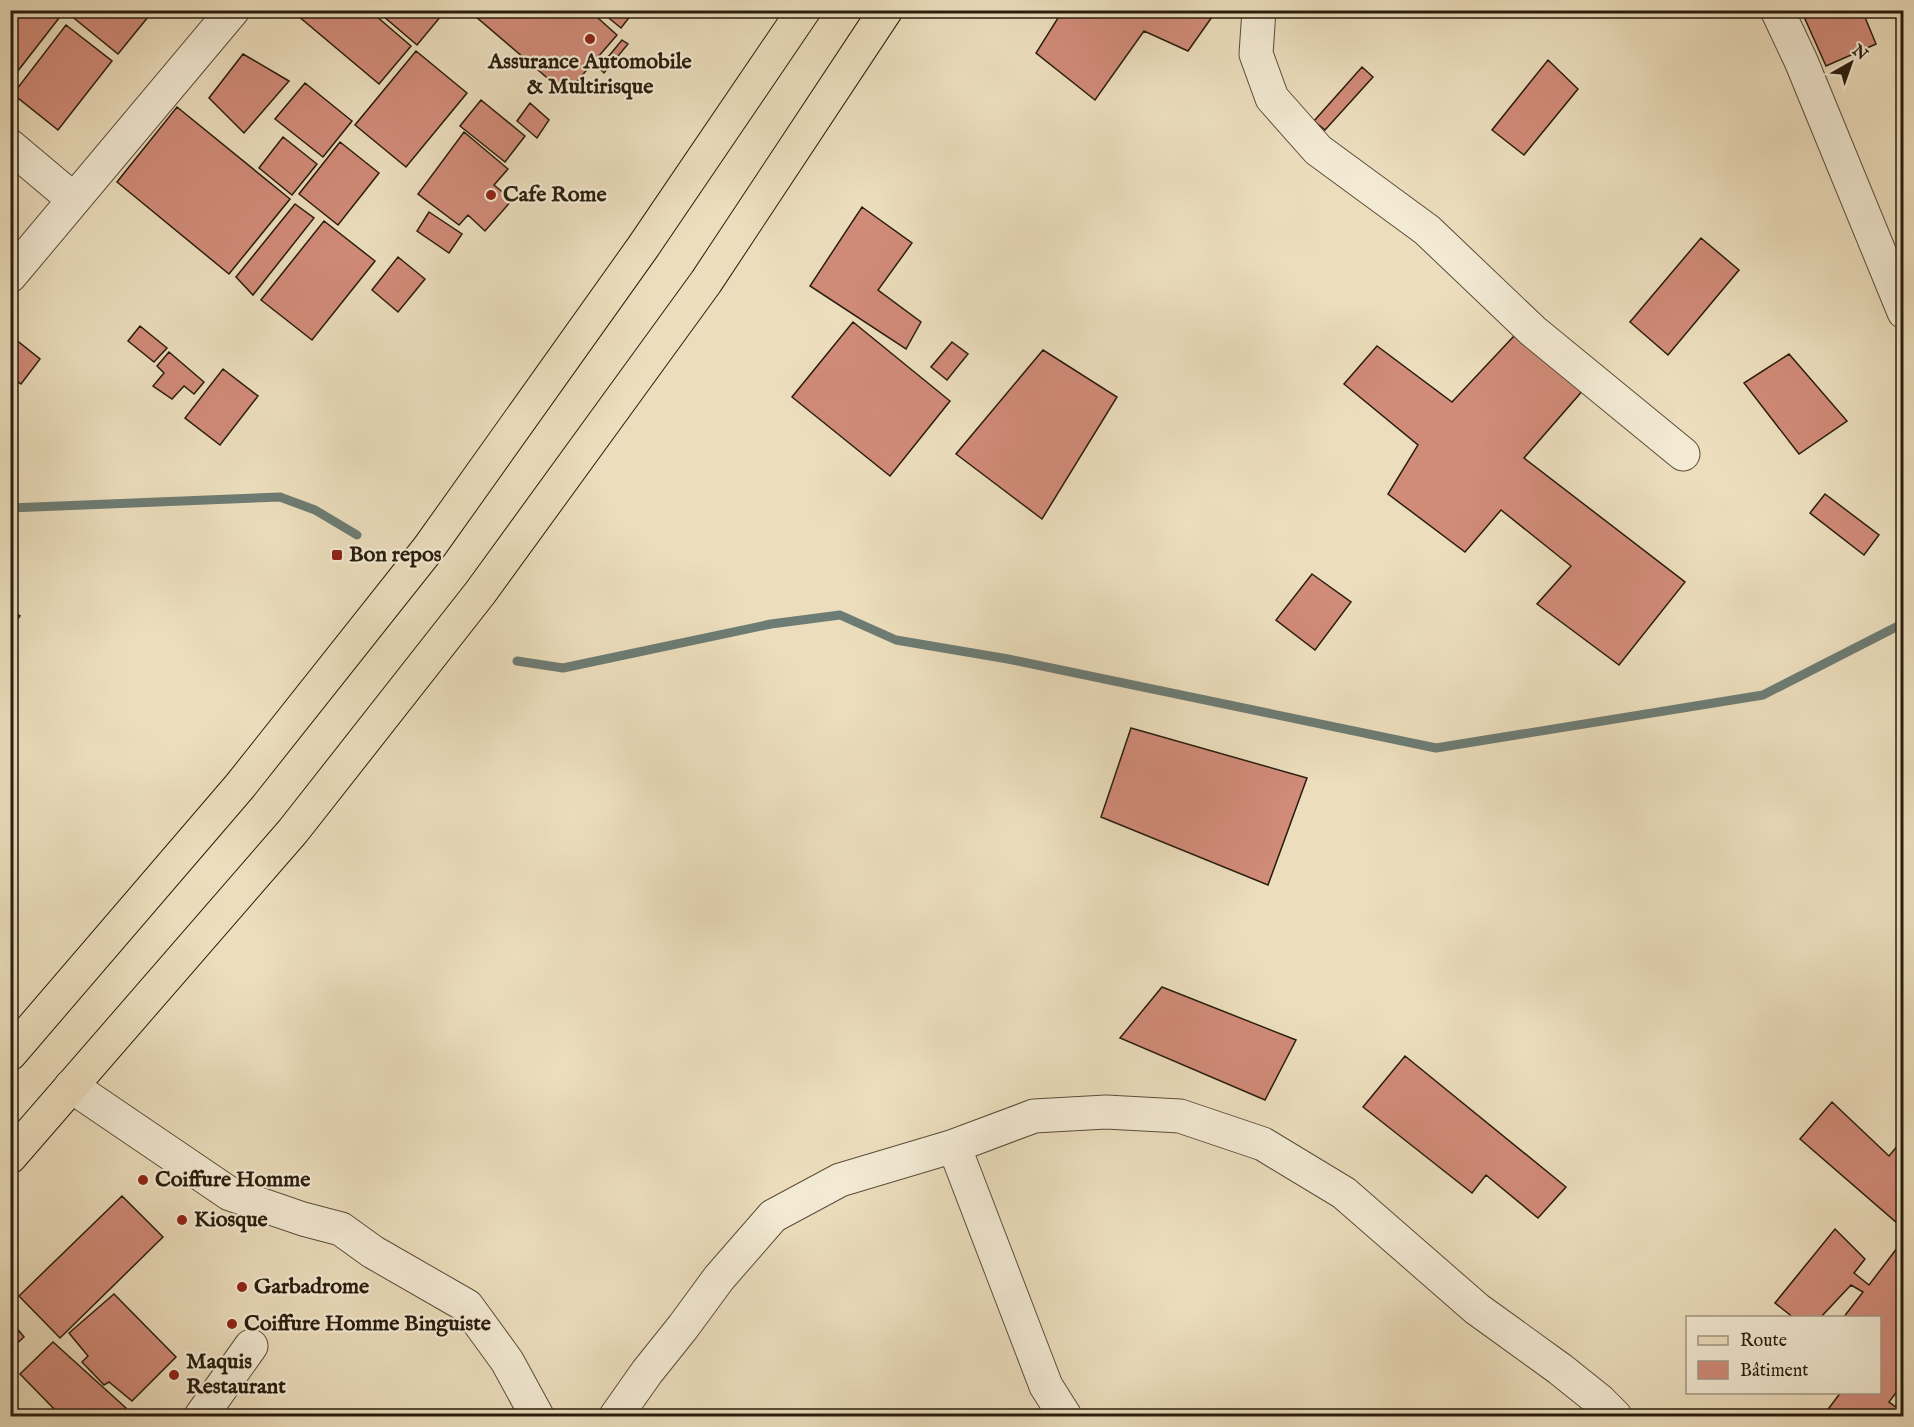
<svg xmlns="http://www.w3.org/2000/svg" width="1914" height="1427" font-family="'IM FELL English',serif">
<rect width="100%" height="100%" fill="#ecdebd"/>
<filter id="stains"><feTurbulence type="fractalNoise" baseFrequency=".00333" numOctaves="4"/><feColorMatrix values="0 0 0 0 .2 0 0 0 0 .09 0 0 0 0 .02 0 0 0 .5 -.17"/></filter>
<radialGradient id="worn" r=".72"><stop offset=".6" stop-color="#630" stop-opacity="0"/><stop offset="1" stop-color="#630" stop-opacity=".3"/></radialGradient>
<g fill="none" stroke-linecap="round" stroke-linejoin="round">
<path stroke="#6d7c74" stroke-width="9" d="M10,508L280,497L315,510L357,535
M517,661L563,668L771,624L840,615L896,640L1008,659L1436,748L1763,695L1904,623"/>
</g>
<path fill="#d18b79" stroke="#291d0e" stroke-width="1.5" d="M10,10H49L59,18L10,81Z
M64,10H140L148,17L118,54Z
M291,10H369L411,46L379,84Z
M376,10H446L417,45Z
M468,10H589L617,35L566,94Z
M599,10H635L621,28Z
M1063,10H1217L1188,51L1144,31L1095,100L1036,53Z
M1801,10H1862L1876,44L1826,66Z
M66,25L112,61L58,130L13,94Z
M622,40L628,44L604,73L599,68Z
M416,51L467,93L406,167L355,125Z
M243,54L289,81L244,133L209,98Z
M1548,60L1578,89L1524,155L1492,130Z
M1362,67L1373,77L1325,130L1314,121Z
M305,83L352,121L323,157L275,119Z
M481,100L525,136L505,162L460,126Z
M530,103L549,120L537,138L517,121Z
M177,107L290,199L229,274L117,182Z
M464,132L508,169L494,185L512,200L485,231L468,215L459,225L418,194Z
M283,137L317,164L292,195L259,168Z
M340,142L379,173L338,225L299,194Z
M295,204L314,218L253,295L236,277Z
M862,207L912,243L878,290L921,322L906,349L810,286Z
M429,212L462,234L449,253L417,231Z
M324,221L375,261L312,340L261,300Z
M1701,238L1739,270L1668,355L1630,322Z
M398,257L425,279L398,312L372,290Z
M853,322L950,401L890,476L792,397Z
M140,326L167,348L154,362L128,341Z
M10,335L40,359L21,384L10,376Z
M1514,336L1584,389L1524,458L1685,582L1619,665L1537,604L1571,566L1501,510L1465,552L1388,494L1418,445L1344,384L1377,346L1452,402Z
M952,342L968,354L947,380L931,367Z
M1043,350L1117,397L1042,519L956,454Z
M169,352L204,382L194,394L184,386L172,399L153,386L164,373L157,366Z
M1789,354L1847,421L1799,454L1744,383Z
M223,369L258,396L220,445L185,418Z
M1825,494L1879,535L1864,555L1810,513Z
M1312,574L1351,602L1315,650L1276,620Z
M10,609L20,616L10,630Z
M1131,728L1307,778L1268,885L1101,817Z
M1162,987L1296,1040L1265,1100L1120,1038Z
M1405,1056L1566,1187L1538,1218L1486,1175L1472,1193L1363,1107Z
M1832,1102L1889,1156L1904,1138V1229L1800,1139Z
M122,1196L163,1237L60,1338L19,1296Z
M1835,1229L1865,1259L1854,1273L1869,1285L1904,1239V1382L1889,1402L1904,1413V1416H1823L1841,1392H1880V1318H1843L1863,1292L1851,1285L1820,1318H1794L1775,1303Z
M114,1294L176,1357L132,1401L109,1382L104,1385L82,1362L88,1356L69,1333Z
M10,1320L24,1337L10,1350Z
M53,1342L126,1408L118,1416H61L20,1374Z"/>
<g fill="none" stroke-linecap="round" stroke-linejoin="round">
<g stroke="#5a4d3a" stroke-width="35">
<path id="minor" d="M1259,10L1256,54L1272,98L1318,150L1427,230L1533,331L1683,454
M1777,10L1801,61L1904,312
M10,146L73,199
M10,276L233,10
M71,1086L230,1194L303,1219L341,1229L373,1252L467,1306L507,1361L537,1416
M954,1146L1046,1386L1065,1416
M201,1416L251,1346
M616,1416L647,1372L683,1327L719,1278L773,1216L840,1180L954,1146L1034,1116L1106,1112L1180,1116L1263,1144L1344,1193L1477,1309L1560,1369L1600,1401L1615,1416"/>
</g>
<g stroke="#291d0e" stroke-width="35">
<path id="major" d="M10,1054L240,786L428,549L643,247L804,10
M10,1157L293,831L480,593L706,282L886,10"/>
</g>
<use href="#minor" stroke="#f3ead4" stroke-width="33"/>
<use href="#major" stroke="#ecdebd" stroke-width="33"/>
</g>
<g fill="#8f2418" stroke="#f3ead4" stroke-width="2">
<circle cx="590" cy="39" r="6"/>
<circle cx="491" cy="195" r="6"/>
<rect x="331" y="549" width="12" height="12" rx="3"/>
<circle cx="143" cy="1180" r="6"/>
<circle cx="182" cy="1220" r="6"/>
<circle cx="242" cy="1287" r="6"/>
<circle cx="232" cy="1324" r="6"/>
<circle cx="174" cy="1375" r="6"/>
</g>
<g text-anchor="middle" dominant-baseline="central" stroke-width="4.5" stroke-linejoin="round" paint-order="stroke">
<g font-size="22" font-weight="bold" fill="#291d0e" stroke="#f3ead4" text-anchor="start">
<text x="590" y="62" text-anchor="middle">Assurance Automobile<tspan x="590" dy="25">&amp; Multirisque</tspan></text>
<text x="503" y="195">Cafe Rome</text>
<text x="349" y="555">Bon repos</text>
<text x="155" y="1180">Coiffure Homme</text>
<text x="194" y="1220">Kiosque</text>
<text x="254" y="1287">Garbadrome</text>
<text x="244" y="1324">Coiffure Homme Binguiste</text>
<text x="186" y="1362">Maquis<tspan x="186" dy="25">Restaurant</tspan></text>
</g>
</g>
<rect width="1914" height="1427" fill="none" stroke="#ecdebd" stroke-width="36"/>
<rect x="12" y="12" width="1890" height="1403" fill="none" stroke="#291d0e" stroke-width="3"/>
<rect x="18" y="18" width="1878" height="1391" fill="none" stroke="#291d0e" stroke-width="1.5"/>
<rect x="1686" y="1316" width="195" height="78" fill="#f3ead4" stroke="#a29885" stroke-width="1.5"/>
<rect x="1698" y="1336" width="30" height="9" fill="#ecdebd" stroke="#a29885" stroke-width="1.5"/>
<text x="1740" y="1346" font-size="18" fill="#291d0e">Route</text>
<rect x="1698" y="1361" width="30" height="18" fill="#d18b79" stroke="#a29885" stroke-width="1.5"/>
<text x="1740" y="1376" font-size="18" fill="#291d0e">Bâtiment</text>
<g transform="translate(1851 63) rotate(40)" stroke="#f3ead4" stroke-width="4.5" paint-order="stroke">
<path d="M0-4.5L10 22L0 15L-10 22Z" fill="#291d0e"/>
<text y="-9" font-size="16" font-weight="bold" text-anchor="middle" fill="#291d0e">N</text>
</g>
<rect width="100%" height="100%" filter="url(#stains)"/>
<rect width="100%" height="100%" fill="url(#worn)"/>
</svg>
